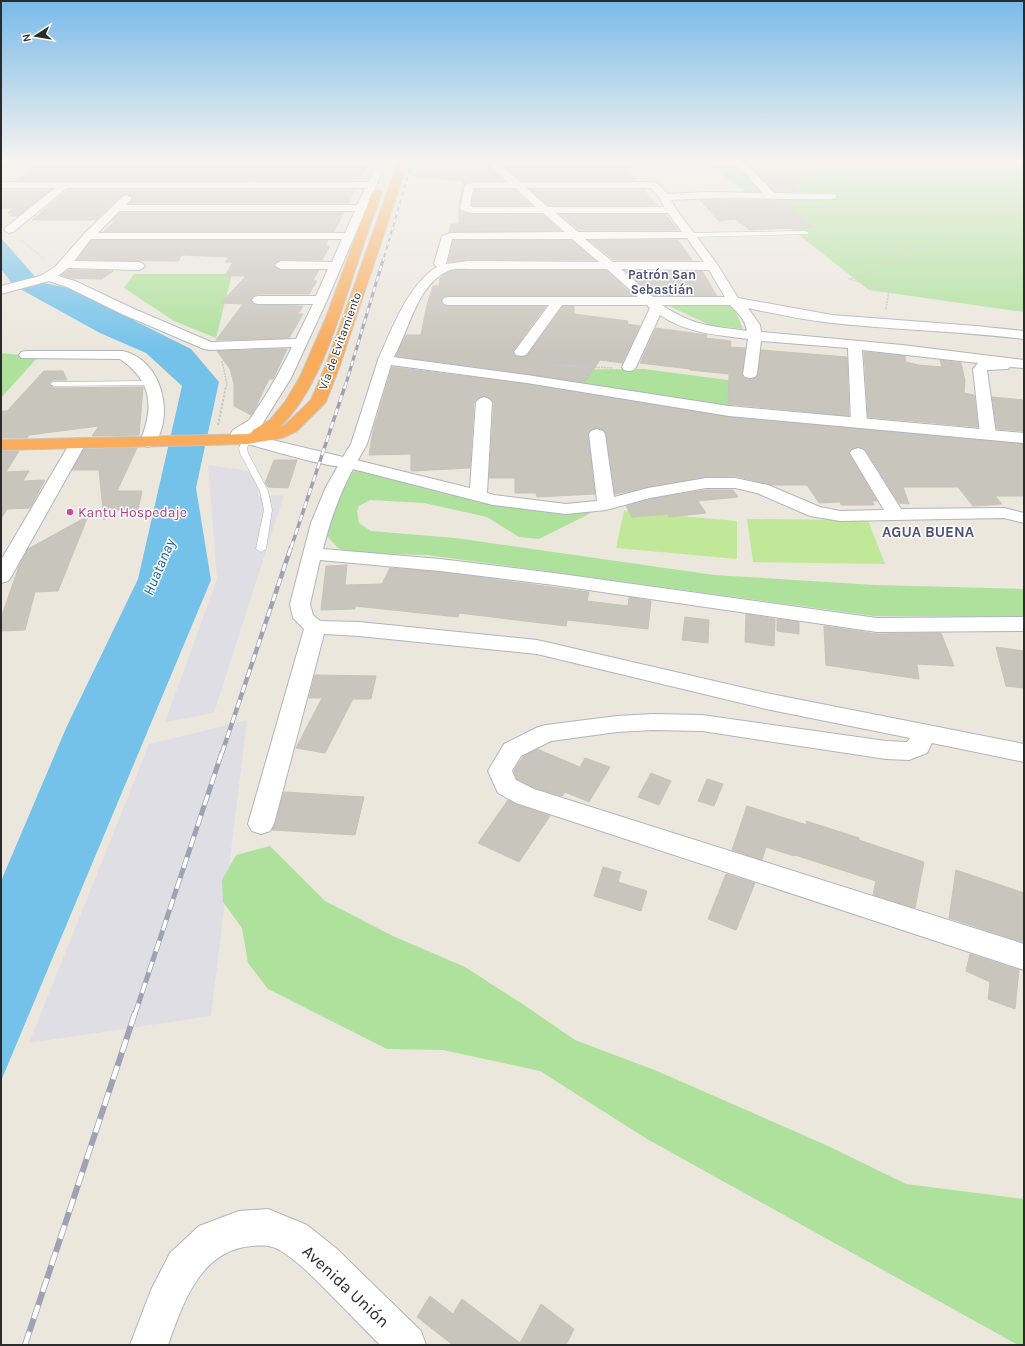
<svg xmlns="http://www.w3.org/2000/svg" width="1025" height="1346" font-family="Karla,sans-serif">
<rect width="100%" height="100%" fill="#ece7dd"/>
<path fill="#e0dee5" d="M208,465L258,472V496L284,495L214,713L165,722L217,579Z
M247,720L211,1016L29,1043L149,744Z"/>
<path fill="#aee19c" d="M706,162H1024V312L869,290Z
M134,274H232L216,338L174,321L124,288Z
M653,279L673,284L680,299L654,298L630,280Z
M660,302H732L743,329L710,325Z
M1,353L38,357L1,398Z
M644,369L743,382L733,407L533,379L521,370Z
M355,470L377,473L565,513H591L539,539L519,537L487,517L424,503L370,500L359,506L357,511L359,523L371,531L455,538L714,575L875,585L1024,589V617L874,616L427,555L351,553L338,548L325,534C332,514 340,485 355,470Z
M270,846L325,901L393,936L465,967L524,1005L575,1040L657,1071L826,1145L906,1184L1024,1199V1345H1018L647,1139L540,1071L443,1050L387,1049L268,989L248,963L242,928L223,902L222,880L236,855Z"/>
<path fill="#c0e898" d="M624,511L737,521V559L616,548Z
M747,519L868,520L885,564L753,562Z"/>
<path fill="#74c2ea" d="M1,238L38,280L44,283L69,288L191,349L219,382L196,488L211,580L1,1081V881L67,726L138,579L182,386L146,353L100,333L13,285L1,269Z"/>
<path fill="#c8c5bc" stroke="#c8c3b7" d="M456,164L457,166H488L504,180H475L465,184L460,202L463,181L417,176V166Z
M36,168H366L359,180H17Z
M505,168H625L636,180H521Z
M768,170L803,173L796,192H775L766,182Z
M6,190H51L18,216H10L13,213H8L13,208H1V194Z
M68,190H355L348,204H129L133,198L127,194L122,195L96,220H32Z
M474,190H514L532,206H472Z
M530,190H644L657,206H549Z
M700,200L792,201L790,205H784L815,227L750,230L735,219L719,221Z
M459,209L461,211L471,214H542L561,231L449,232L451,224H459Z
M120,212H344L334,232H103L117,220H112Z
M560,214H665L678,230H579Z
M328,240L325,246H330L322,260H281L274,265L281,270H319L313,280L317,281L309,294H258L254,296L251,299L253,304L258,305L303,306L298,314H303L289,338L216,340L243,304L221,303L246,276H225L233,262H225L229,257L182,255L178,261L77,260L92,240Z
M453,240H571L595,260H469L448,262Z
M589,240H678L692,260H614Z
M69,270L113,271L102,279L70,278L61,275Z
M606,270L634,296H448L444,297L441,300L443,305L448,306H546L513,351L515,356L521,357L527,356L563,306H574V314L628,321L627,324L640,326L622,363L600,360L585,382L396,356L406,335H421L427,305L433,286H439L440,278L449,272L458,270Z
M625,271H702L717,296H670L668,291H648Z
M656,328L707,335L706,338L731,341L730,347L745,348L742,374L744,378L750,379L755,378L758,375L761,350L847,357L849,416L728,404L729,374L690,370V369L640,363Z
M282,349H287L273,379H269L258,402V404L251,415L234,406V384L230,369L217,351Z
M864,352L905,356L906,362L918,365L942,367L940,360L961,363L965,380L964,393L974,395L978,427L868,417Z
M392,367L527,384L729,417L1024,444V496H995L1002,504L973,506L958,487H903L909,504L899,503L865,449L858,447L852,449L849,454L877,501H872L874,505H841L840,502L819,503L807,485H772L735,476L706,477L615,494L606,434L603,430L597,428L591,430L588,434L595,494L537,497L536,493H515V478H489L494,402L490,398L485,396L478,398L474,402L470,468L411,471V454L369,455L373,431Z
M44,371H63L67,380H54L49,383L54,388L143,387L139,435L92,436L99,426L29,435L27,438H1V411H7Z
M992,397L1024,400V431L997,429Z
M137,448L117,491H142L138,510H109L104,520L99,470H72L84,449Z
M1,451H19L6,472L29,471L23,481L45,480L30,508L7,509L1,519Z
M274,460H297L288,488L268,487L265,483Z
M706,490H733L738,497L698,501L706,513L669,517L667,514L632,517L626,506L650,499Z
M88,516L58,591L35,592L25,630L1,631V618L19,566L28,549Z
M347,565L345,585L382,584L390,568L440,572L589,592L587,601L628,606L629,597L651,601L648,629L567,620L566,626L459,613L458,617L355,606V609L321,610L326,566Z
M746,614L775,619L774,646L745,642Z
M685,617L709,620L708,643L682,640Z
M777,619L799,622V634L777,631Z
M824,626L877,634L941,633L954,666L917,664L919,679L826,665Z
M996,647L1024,651V688L1006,686Z
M315,675L376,676L371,699H353L325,753L296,748L322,698H309Z
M537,749L580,767L585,758L610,767L589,802L565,792L562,796L535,788L517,779L514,771L518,764L524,756Z
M651,773L671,781L659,805L638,797Z
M707,779L723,784L714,806L698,801Z
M284,792L364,797L355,835L272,830L275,824Z
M508,800L516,804L550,816L519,862L478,843Z
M747,806L807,825L806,821L859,838V840L924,862L915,908L873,895L876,881L795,855L794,856L766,847L762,860L732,850Z
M603,867L621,872L618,882L647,891L641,911L594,896Z
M956,870L1024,893V941L1022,940V942L949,918Z
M726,874L755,883L736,930L708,919Z
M970,954L1019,970L1015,1009L988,999L990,982L966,971Z
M430,1296L453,1314L462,1299L520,1343L541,1304L574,1329L566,1345H453L417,1317Z"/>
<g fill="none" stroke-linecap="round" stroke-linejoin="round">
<g stroke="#b1b3be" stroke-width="1">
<path id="lane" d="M459,162H492L494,163L492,164H457Z
M738,162H843L845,163L843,164H740Z
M806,231L809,233L808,234L691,237L688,235L691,233Z
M153,381L157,383L156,385L54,386L50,384L54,382Z
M244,437H250L251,439L247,448L248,453L268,491L272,510L266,549L261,552L256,549L264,510L260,491L240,453L239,448Z"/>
</g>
<g stroke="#b1b3be" stroke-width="2">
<path id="street" d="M1,162H385L386,163L381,166H1Z
M488,162H744L774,193L836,194L837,196L836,198L832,199C778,200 725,196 671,200L676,209L717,264L738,298L832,315L976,326L1024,331V339C960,331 896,330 832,323C804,320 776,314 748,308L760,325L761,332L902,345L1024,360V368L1010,367L1008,369L987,370L996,434L994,437L988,439L982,437L980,434L973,369L978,363L862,350L867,422L865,425L859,427L853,425L851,422L848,348L761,341L757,374L755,377L750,378L745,377L743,374L748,339C717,335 686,333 660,315L636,367L634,370L629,371L624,370L622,367L650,308L647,305H562L526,355L521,356L516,355L514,352L549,305H448L444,304L442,301L444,298L448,297H638L607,269H469C462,269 454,268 448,271C414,286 409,336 390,363L385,364L380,363L378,360C391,331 408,284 437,267L434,264L442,236L450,233L565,232L543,213H471L461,210L460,208L465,185L475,182H508L489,165ZM501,166H738L763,193L707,192L668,194L657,183L654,182H520ZM475,188H515L536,207H472L470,206L473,189ZM526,188H651L660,198L664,207H548ZM556,213H668L682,232H578ZM687,238L704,262H613L585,239ZM452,239H572L599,262L469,261L446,264ZM621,269L709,270L725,297H653ZM662,305H730C738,313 745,319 747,331C711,326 693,326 662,305Z
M376,171L381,174L368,205L375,206L376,208L375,210L365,211L327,300L291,378L261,426L247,435L245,440L239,442L233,440C225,429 243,426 249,420C253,416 256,409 260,404C272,386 282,367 292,347L209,350L204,349L122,314L67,287L49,281L1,294V286L40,276L55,267L84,234L123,196L127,195L132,198L126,205H357L365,188H67L13,232L9,233L4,230L5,228L55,188H1V182H368L373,172ZM119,211H355L345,233H98ZM91,239H342L332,262L281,261L277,263L275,265L277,267L281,269H328L316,296H258L254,297L252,300L254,303L258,304H313L296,339L211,342L132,308L75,281L58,276L68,268L139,270L143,268L145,266L143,264L139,262L74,261Z
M26,351H123C162,360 175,415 154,445L148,447L142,445L140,442C154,407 153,382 120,359L21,358L19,355L21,352Z
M484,397L489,399L492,402L487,493L494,495L566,504L597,501L589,434L591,431L597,429L603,431L605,434L614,497L648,488L706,478H735L768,485L820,507L840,511L884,510L850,453L852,450L858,448L864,450L901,509L1004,508L1024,513V523L1004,518L840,521L810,516L757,493L735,488H706L650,498L606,510L566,514L493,505L353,469C339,495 330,521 323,549L440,559L554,573L877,618L1024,617V631L877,632L554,585L440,571L320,560L310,604L313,615L320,621L359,622L537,640L766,693L1024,744V762L932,743L927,753L909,760L886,759L702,731L653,730L617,732L551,741L521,756L512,771L516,780L534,789L1024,944V970L516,803L498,793L488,771L504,744L538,727L546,725L617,716L653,714L702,715L886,741L907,742L910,738L766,709L537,654L359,636L324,634L274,824L270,831L261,834L252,831L248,824L304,629L293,618L290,604L311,523L326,487L342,459L348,458L470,488L476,402L479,399Z
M78,438L84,440L86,443L11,577L8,581L1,583V560L70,443L72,440Z
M268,1209L307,1225L337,1249L421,1331L426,1345H380C363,1328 346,1310 329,1293C314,1278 299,1262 281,1251C272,1245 263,1245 252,1246C200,1250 183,1303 168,1345H130L151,1290L170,1253L199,1226L239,1211Z"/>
</g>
<g stroke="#b1b3be" stroke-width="2">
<path id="secondary" d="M385,356L527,375L729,406L1024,433V443L729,416L527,383L391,365L367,444L354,467C335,471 257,446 233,440L231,437L233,434L239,432L343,457L351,444L378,360L380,357Z"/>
</g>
<g stroke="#c8c8c8" stroke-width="2">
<path id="highway" d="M398,162H408L340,365L326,402L297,431L282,438L247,444L1,450V440L251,434L253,430L270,420L285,402L300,377L327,315L372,192L374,190H380L382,192L380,198C372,221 363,244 356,267C339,318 319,389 280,427L285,425L311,400L326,365Z"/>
</g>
<path stroke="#c8c8c8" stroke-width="1" stroke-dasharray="1.5 1" stroke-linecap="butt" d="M785,210L793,220
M818,236C849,249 877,248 910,249
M21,240L45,259
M900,261L909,259L906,256L912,252L910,249L933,246L932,243L957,234L929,224L1024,212"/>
<path stroke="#c8c8c8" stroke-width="1.5" stroke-dasharray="2 1" stroke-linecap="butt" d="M886,309L889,290L849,279L864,276L866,272L872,271L879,266L904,260
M222,361L227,384L226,387
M550,365L613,368"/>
<path stroke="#c8c8c8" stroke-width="2" stroke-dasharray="2.5 1.5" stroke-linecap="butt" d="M218,425L226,386"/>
<use href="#lane" fill="#fff" fill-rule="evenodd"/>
<use href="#street" fill="#fff" fill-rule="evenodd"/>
<use href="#secondary" fill="#fff" fill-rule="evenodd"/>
<use href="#highway" fill="#f8ac5c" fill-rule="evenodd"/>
<g stroke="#a0a2b4" stroke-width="2">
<path id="rail-far5" d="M383,261L412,162"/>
</g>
<g stroke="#a0a2b4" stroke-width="3">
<path id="rail-far4" d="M345,387L383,260"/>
</g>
<g stroke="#a0a2b4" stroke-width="3.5">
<path id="rail-far3" d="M291,548L345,386"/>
</g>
<g stroke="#a0a2b4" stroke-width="4.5">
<path id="rail-far2" d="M222,753L291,547"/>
</g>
<g stroke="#a0a2b4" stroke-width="5">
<path id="rail-far1" d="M135,1014L222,752"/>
</g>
<g stroke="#a0a2b4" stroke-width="6">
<path id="rail" d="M25,1345L135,1013"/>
</g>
<use href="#rail-far5" stroke="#fff" stroke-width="1.5" stroke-dasharray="4" stroke-linecap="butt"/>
<use href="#rail-far4" stroke="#fff" stroke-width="2" stroke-dasharray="5.5" stroke-linecap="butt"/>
<use href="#rail-far3" stroke="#fff" stroke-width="2.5" stroke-dasharray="7" stroke-linecap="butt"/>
<use href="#rail-far2" stroke="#fff" stroke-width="3" stroke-dasharray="8" stroke-linecap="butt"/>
<use href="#rail-far1" stroke="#fff" stroke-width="3.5" stroke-dasharray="11" stroke-linecap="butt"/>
<use href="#rail" stroke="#fff" stroke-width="4.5" stroke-dasharray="14" stroke-linecap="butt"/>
</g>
<linearGradient id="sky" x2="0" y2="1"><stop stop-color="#79bae9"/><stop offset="0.46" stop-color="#f6f4f0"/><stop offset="1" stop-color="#f6f4f0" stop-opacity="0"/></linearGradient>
<rect width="1025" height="350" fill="url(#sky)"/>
<circle fill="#d1479c" stroke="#fff" stroke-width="1.5" cx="70" cy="512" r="4"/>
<g text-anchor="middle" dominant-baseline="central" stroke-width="3" stroke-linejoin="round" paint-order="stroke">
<g font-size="12" fill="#2b2b2b" stroke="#fff">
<text transform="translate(340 341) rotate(-70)">Vía de Evitamiento</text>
</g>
<g font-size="13" font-weight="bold" fill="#4d517a" stroke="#fff">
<text x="662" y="274">Patrón San<tspan x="662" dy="15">Sebastián</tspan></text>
</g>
<g font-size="14" fill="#b23c85" stroke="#fff" text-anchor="start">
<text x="78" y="512">Kantu Hospedaje</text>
</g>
<g font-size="15" font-weight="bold" fill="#4d517a" stroke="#fff">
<text x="928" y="532">AGUA BUENA</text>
</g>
<g font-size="15" font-style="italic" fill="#125f97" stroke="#fff">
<text transform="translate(159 567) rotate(-67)">Huatanay</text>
</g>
<g font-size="17" fill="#2b2b2b" stroke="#fff">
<text transform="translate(346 1286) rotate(43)">Avenida Unión</text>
</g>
</g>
<rect width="1025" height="1346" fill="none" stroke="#2b2b2b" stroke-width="4"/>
<g transform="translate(36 36) rotate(258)" stroke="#ffffff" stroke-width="3" paint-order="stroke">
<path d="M0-3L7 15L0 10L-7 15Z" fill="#2b2b2b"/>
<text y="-6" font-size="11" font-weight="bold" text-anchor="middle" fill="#2b2b2b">N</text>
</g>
</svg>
